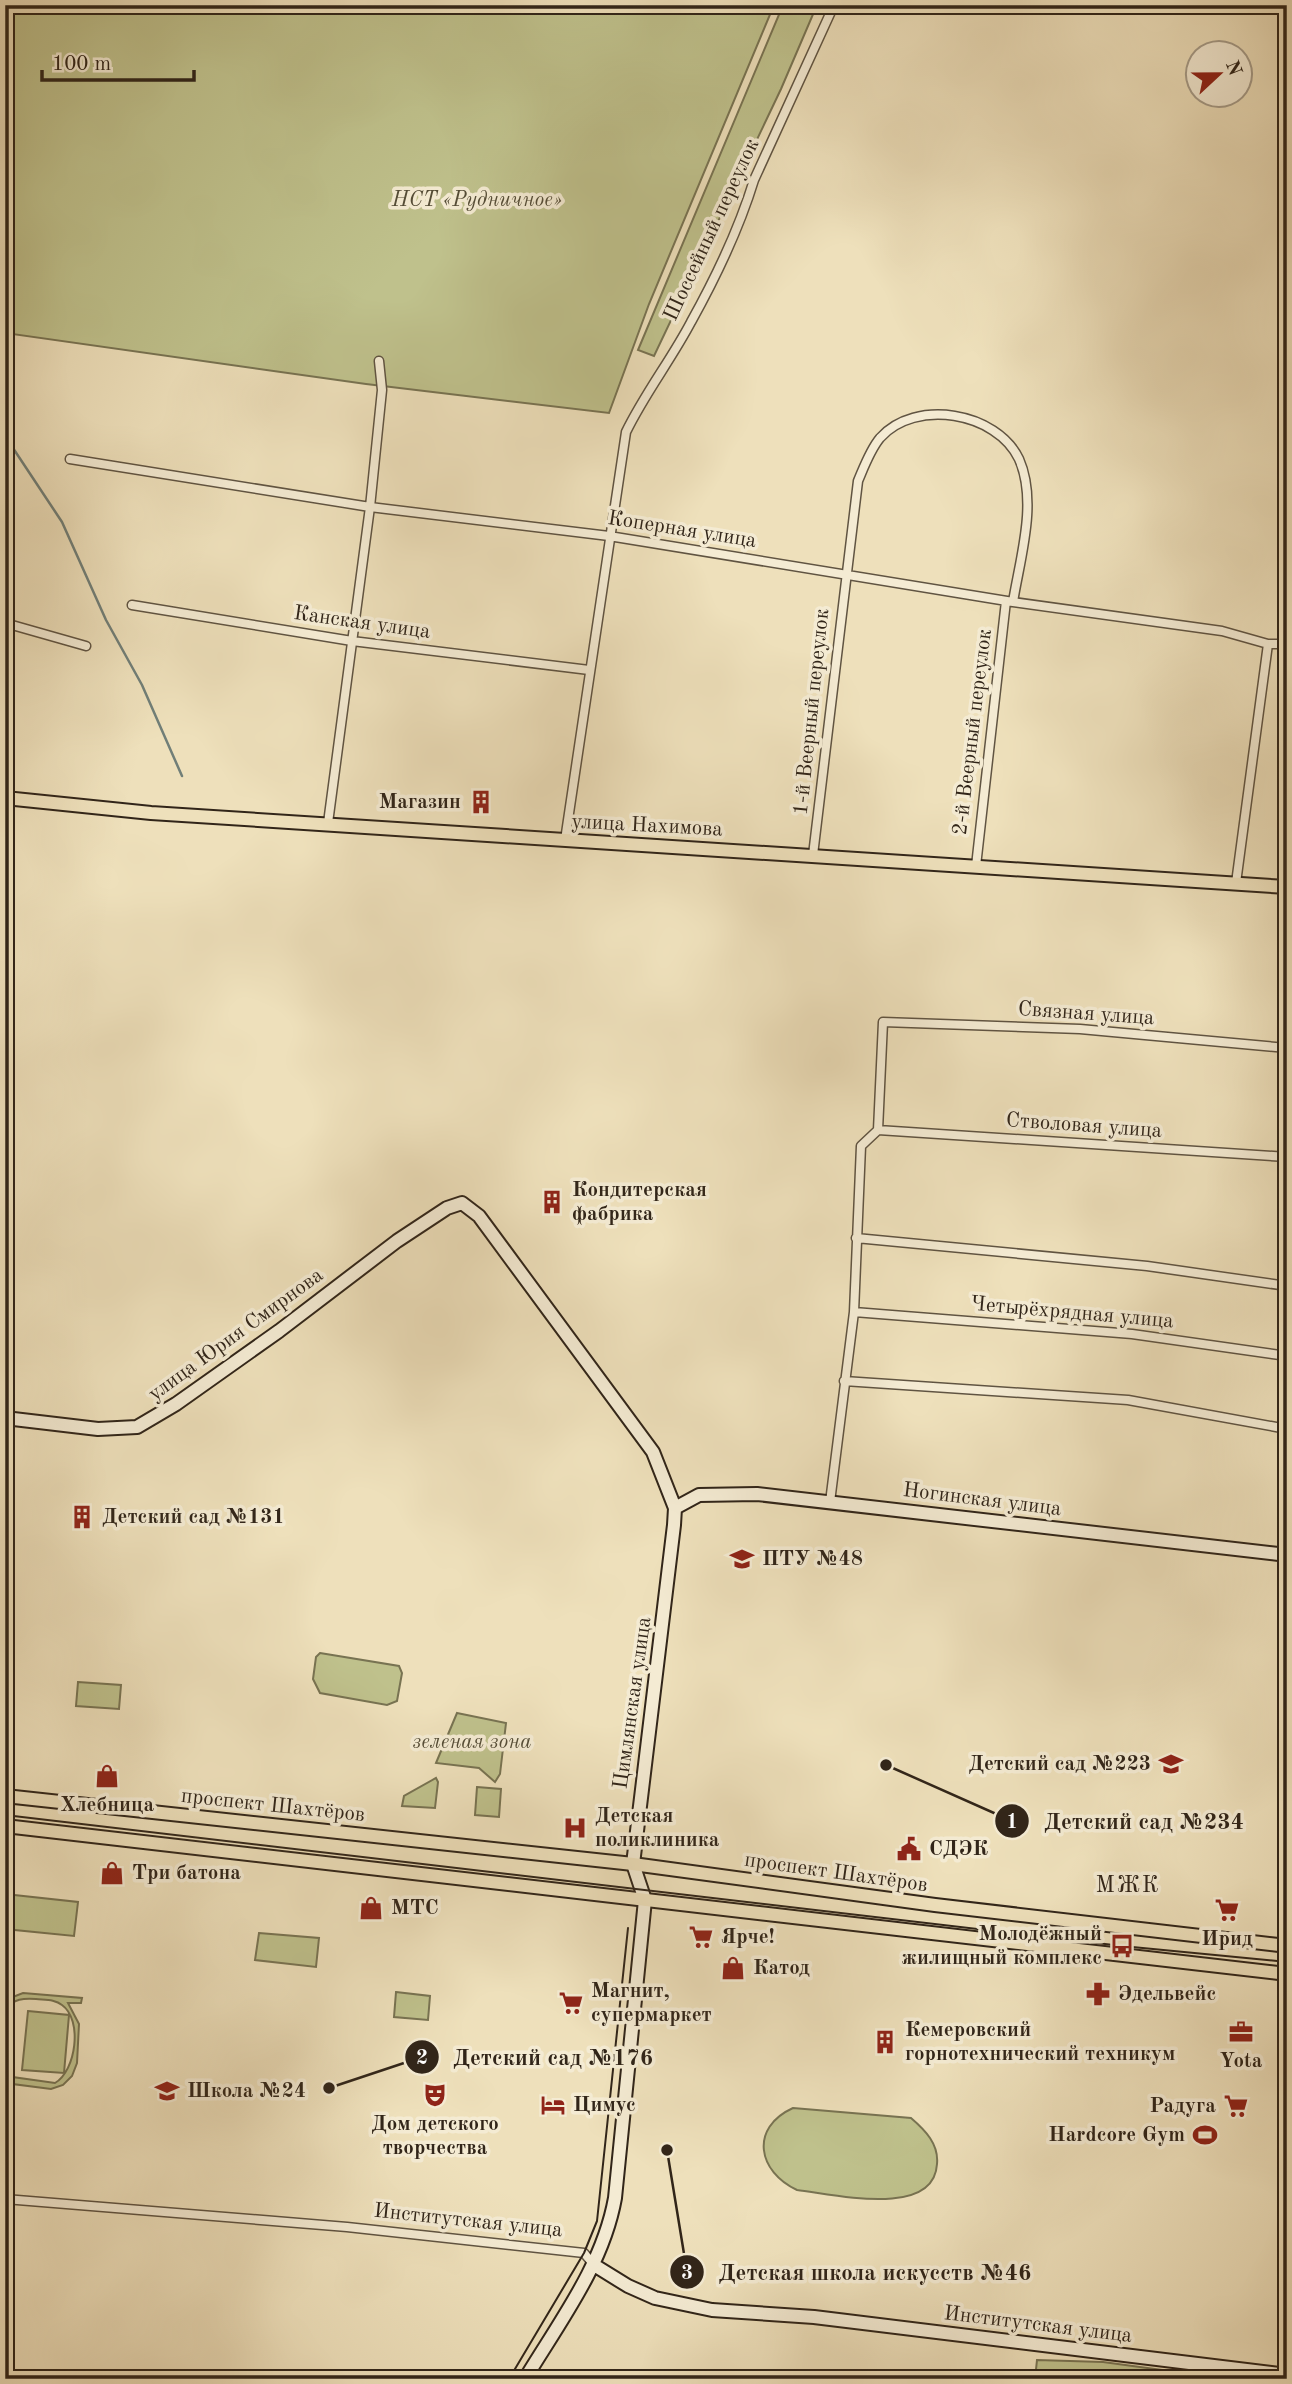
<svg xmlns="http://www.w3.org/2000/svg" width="1292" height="2384" font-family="'Old Standard TT',serif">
<rect width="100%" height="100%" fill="#eee0bb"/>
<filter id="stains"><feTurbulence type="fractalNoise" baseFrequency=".00286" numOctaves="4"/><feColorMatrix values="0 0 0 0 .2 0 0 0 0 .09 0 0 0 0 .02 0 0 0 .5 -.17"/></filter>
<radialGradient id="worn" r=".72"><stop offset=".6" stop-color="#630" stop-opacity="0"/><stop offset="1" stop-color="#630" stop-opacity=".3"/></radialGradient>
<path fill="#bfc18c" stroke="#787352" stroke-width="2" d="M5,5H774L649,304L609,413L366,384L5,333Z
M783,5H817L781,89L654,356L638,350Z
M320,1653L399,1666L402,1673L397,1701L387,1705L320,1693L313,1679L316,1657Z
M78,1682L121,1685L119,1709L76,1706Z
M457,1713L506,1723L500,1774L495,1782L479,1768L436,1763Z
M436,1778L438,1782L435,1808L402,1806L404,1796Z
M477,1787L501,1789L499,1817L475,1815Z
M5,1894L78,1902L74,1936L5,1929Z
M259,1933L319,1938L316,1967L255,1960Z
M396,1992L430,1996L428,2020L394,2017Z
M23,1993L82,1998L81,2003H68L79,2024L77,2063L72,2076L63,2085L51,2089L5,2083V2076L55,2083C76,2071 83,2020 62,2005C55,1999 45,2000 36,1999C23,1998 15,1999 5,2008V2000Z
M28,2011L69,2015L64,2073L22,2070Z
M793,2108L911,2118C925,2130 939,2144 937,2164C934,2219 833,2194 797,2190C758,2172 749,2128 793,2108Z
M1037,2360L1103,2362L1229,2379H1035Z"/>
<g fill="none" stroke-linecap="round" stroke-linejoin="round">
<path stroke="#717f78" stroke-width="2.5" d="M5,436L62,522L106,620L142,685L182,776"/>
<g stroke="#605442" stroke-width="11">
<path id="street" d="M70,459L370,507L609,536L1013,602L1222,631L1268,644H1287
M132,605L352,641L589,670
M5,623L86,646
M328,823L370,507L382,390L379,361
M565,840L626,432C645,393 671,360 691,322C716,277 739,229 754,180L834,5
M813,855L858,481C864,467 870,450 880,438C915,398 997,412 1019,459C1038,502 1020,558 1013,602
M976,866L1006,601
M1236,883L1268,644
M878,1130L1287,1157
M856,1238L1147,1266L1287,1286
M854,1312L1132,1334L1287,1356
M844,1381L1128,1400L1287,1429
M830,1502L854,1312L861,1146L878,1130L883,1022L1080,1029L1287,1048
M5,2199L347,2227L584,2253L594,2265"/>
</g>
<g stroke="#312519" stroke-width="16">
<path id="secondary" d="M5,1418L98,1429L137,1427L176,1404L279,1331L397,1241L447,1208L462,1203L479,1216L653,1452L675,1508L674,1525L633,1864L645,1900L615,2198C603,2265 560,2321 525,2379
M675,1508L699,1495L757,1494L1287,1555
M594,2265L628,2286L655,2298L712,2310L814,2317L1287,2375"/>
</g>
<g stroke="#312519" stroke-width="16">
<path id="primary" d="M5,798L151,813L1287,887
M5,1796L633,1864L935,1905L1287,1946
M5,1826L1287,1974"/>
</g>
<use href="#street" stroke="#f4ebd3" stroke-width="8"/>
<use href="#secondary" stroke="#f4ebd3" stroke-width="12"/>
<use href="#primary" stroke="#eee0bb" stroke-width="12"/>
<path stroke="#312519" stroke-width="2" d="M5,1815L1122,1946L1287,1962
M509,2379L584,2253L597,2221L628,1928"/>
</g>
<defs>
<g id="building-bare" transform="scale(1.89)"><path d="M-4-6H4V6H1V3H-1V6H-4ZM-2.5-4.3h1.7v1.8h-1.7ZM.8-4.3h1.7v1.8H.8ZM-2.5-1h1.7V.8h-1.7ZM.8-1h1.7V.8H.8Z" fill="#8f2418" stroke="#f4ebd3" stroke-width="2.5" paint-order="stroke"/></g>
<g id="university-bare" transform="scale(1.89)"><path d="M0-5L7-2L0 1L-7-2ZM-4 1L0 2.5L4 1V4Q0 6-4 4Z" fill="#8f2418" stroke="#f4ebd3" stroke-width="2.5" paint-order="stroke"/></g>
<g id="school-bare" transform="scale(1.89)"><path d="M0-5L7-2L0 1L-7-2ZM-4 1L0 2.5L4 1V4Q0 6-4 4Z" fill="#8f2418" stroke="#f4ebd3" stroke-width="2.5" paint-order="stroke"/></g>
<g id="shop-bare" transform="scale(1.89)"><path d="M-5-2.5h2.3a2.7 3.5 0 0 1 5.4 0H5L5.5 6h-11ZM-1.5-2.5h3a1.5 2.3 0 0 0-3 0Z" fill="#8f2418" stroke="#f4ebd3" stroke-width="2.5" paint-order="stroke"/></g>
<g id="hospital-bare" transform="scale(1.89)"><path d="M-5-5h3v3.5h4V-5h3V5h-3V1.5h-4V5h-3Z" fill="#8f2418" stroke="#f4ebd3" stroke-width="2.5" paint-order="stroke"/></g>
<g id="civic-bare" transform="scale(1.89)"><path d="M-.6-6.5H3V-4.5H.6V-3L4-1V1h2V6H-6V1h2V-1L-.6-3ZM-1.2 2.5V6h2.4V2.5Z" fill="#8f2418" stroke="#f4ebd3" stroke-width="2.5" paint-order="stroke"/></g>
<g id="supermarket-bare" transform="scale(1.89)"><path d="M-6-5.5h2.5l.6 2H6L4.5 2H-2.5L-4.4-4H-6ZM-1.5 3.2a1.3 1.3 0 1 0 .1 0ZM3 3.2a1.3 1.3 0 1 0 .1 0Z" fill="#8f2418" stroke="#f4ebd3" stroke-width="2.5" paint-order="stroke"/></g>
<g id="bus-bare" transform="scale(1.89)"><path d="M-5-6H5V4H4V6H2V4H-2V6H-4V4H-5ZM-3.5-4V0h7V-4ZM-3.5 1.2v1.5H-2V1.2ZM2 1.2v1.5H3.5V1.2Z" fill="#8f2418" stroke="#f4ebd3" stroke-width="2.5" paint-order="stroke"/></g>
<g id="pharmacy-bare" transform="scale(1.89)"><path d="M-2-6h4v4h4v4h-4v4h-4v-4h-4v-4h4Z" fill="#8f2418" stroke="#f4ebd3" stroke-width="2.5" paint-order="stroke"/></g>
<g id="office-bare" transform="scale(1.89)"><path d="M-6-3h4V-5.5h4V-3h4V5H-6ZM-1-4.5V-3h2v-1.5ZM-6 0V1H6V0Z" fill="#8f2418" stroke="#f4ebd3" stroke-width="2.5" paint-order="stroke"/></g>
<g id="theatre-bare" transform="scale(1.89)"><path d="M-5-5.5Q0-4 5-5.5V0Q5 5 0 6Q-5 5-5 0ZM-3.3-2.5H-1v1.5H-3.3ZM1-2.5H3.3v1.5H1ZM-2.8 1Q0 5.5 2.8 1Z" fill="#8f2418" stroke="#f4ebd3" stroke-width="2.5" paint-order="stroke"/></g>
<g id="hotel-bare" transform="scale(1.89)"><path d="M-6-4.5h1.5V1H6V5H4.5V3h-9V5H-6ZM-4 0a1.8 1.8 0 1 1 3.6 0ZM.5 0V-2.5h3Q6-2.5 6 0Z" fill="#8f2418" stroke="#f4ebd3" stroke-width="2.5" paint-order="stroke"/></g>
<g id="stadium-bare" transform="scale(1.89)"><path d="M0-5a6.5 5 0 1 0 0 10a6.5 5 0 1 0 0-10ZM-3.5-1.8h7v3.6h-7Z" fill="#8f2418" stroke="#f4ebd3" stroke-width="2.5" paint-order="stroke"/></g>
</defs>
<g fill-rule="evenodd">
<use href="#building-bare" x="481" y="802"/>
<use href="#building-bare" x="552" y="1202"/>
<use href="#building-bare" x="82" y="1517"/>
<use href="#university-bare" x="742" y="1559"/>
<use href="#school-bare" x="1171" y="1764"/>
<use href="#shop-bare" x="107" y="1776"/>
<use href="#hospital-bare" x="575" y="1828"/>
<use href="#civic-bare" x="909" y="1849"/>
<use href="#shop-bare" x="112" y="1873"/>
<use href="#shop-bare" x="371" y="1908"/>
<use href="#supermarket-bare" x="1227" y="1910"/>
<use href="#supermarket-bare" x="701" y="1937"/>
<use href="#bus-bare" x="1122" y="1946"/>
<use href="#shop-bare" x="733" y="1968"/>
<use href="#pharmacy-bare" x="1098" y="1994"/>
<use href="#supermarket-bare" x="571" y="2003"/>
<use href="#office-bare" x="1241" y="2032"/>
<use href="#building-bare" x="885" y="2042"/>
<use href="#school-bare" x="167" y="2091"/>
<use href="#theatre-bare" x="435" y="2095"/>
<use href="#hotel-bare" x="553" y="2105"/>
<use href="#supermarket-bare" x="1236" y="2106"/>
<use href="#stadium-bare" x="1205" y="2135"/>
</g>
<g text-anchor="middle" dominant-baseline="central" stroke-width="7" stroke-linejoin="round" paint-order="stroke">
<g font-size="21" font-style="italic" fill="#544c36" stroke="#f4ebd3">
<text x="477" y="200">НСТ «Рудничное»</text>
<text x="472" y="1742">зеленая зона</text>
</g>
<g font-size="21" fill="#312519" stroke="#f4ebd3">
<text transform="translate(712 230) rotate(-65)">Шоссейный переулок</text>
<text transform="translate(682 530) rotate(9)">Коперная улица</text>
<text transform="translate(362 623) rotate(8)">Канская улица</text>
<text transform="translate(812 712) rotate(-84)">1-й Веерный переулок</text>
<text transform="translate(973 732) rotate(-83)">2-й Веерный переулок</text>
<text transform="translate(647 826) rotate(3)">улица Нахимова</text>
<text transform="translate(1086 1014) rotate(4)">Связная улица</text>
<text transform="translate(1084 1126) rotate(4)">Стволовая улица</text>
<text transform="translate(1072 1313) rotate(5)">Четырёхрядная улица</text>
<text transform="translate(236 1335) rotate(-36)">улица Юрия Смирнова</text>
<text transform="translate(982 1500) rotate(7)">Ногинская улица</text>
<text transform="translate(633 1703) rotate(-82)">Цимлянская улица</text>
<text transform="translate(273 1806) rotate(6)">проспект Шахтёров</text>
<text transform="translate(836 1873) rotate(8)">проспект Шахтёров</text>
<text transform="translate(468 2221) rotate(6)">Институтская улица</text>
<text transform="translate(1038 2325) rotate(7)">Институтская улица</text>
</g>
<g font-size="21" font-weight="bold" fill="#312519" stroke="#f4ebd3" text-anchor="start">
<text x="461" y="802" text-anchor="end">Магазин</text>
<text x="572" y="1190">Кондитерская<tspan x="572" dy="24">фабрика</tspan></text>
<text x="102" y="1517">Детский сад №131</text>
<text x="762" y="1559">ПТУ №48</text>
<text x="1151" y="1764" text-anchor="end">Детский сад №223</text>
<text x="107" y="1805" text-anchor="middle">Хлебница</text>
<text x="595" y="1816">Детская<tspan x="595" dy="24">поликлиника</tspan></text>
<text x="929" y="1849">СДЭК</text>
<text x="132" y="1873">Три батона</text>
<text x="391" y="1908">МТС</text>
<text x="1102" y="1934" text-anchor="end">Молодёжный<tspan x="1102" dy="24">жилищный комплекс</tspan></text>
<text x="721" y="1937">Ярче!</text>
<text x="1227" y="1939" text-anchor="middle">Ирид</text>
<text x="753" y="1968">Катод</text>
<text x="591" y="1991">Магнит,<tspan x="591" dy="24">супермаркет</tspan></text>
<text x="1118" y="1994">Эдельвейс</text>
<text x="905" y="2030">Кемеровский<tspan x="905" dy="24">горнотехнический техникум</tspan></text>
<text x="1241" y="2061" text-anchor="middle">Yota</text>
<text x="187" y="2091">Школа №24</text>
<text x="573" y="2105">Цимус</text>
<text x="1216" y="2106" text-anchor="end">Радуга</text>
<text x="435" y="2124" text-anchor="middle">Дом детского<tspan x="435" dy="24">творчества</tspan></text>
<text x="1185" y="2135" text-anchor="end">Hardcore Gym</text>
</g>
<g font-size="23" letter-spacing="2" fill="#312519" stroke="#f4ebd3">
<text x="1128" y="1885">МЖК</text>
</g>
</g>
<path fill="none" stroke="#312519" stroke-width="2.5" d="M886 1765L1012 1821M329 2088L422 2057M667 2150L687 2272"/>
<g fill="#312519" stroke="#f4ebd3" stroke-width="2.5">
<circle cx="886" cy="1765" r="7"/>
<circle cx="329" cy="2088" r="7"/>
<circle cx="667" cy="2150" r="7"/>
<circle cx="1012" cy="1821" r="18"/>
<circle cx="422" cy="2057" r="18"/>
<circle cx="687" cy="2272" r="18"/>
</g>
<g font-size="21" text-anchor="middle" font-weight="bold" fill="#fff">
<text x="1012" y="1828">1</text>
<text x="422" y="2064">2</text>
<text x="687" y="2279">3</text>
</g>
<g font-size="23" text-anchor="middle" font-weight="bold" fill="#312519" stroke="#f4ebd3" stroke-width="7" stroke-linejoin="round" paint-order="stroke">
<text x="1144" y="1829">Детский сад №234</text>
<text x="553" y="2065">Детский сад №176</text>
<text x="875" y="2280">Детская школа искусств №46</text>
</g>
<rect width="1292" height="2384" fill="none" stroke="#eee0bb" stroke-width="28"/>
<rect x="7" y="7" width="1278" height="2370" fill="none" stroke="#312519" stroke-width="3.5"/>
<rect x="14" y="14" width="1264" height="2356" fill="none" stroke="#312519" stroke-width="2"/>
<g transform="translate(1219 74) rotate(68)"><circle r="33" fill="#f4ebd3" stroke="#a69c89" stroke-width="2"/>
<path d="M0-5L12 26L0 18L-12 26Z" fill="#8f2418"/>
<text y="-10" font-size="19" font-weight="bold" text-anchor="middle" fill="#312519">N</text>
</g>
<path d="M42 70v10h152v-10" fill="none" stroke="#312519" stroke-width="3.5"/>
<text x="52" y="70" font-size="21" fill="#312519" stroke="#f4ebd3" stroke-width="5" paint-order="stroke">100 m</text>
<rect width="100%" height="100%" filter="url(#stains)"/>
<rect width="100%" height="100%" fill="url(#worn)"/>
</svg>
